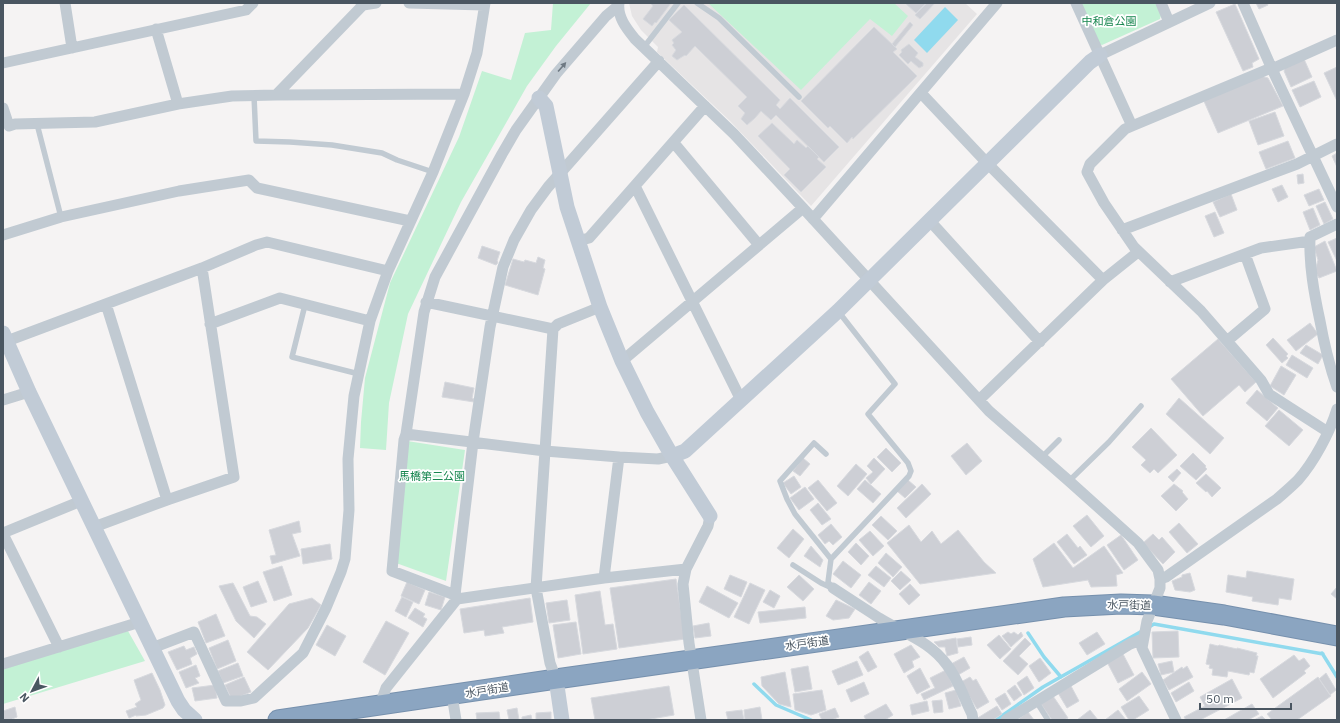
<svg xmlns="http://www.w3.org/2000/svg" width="1340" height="723" font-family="'IBM Plex Sans','Noto Sans JP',sans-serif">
<rect width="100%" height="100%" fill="#f5f3f3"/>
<path fill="#e6e4e5" d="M629,3H965L977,14L811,206L730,121L657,52L658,47L641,30L632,16Z"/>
<path fill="#c3f1d5" d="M553,3H591L556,46L527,86L461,202L408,314L389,403L386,450L360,448L361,422L365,378L390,283L459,137L482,71L511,80L525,33L551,30Z
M708,3H894L908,16L892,36L870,19L801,90Z
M1081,3H1156L1161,15L1160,19L1102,45L1099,44Z
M407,441L465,450L446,581L396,563Z
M128,631L145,661L3,704V669L62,650Z"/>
<path fill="#90daee" d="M945,7L958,20L927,53L914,40Z"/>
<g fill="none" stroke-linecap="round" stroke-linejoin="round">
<path stroke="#90daee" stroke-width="3.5" d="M1149,627L1154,624L1323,654
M1028,633L1044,657L1061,677
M1322,653L1337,677
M754,684L776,705L811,720
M996,720L1043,687L1142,631"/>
</g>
<path fill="#cdcfd5" stroke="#d7d9de" d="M650,3H671L656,23L655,22L652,26L643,19L653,6Z
M905,3H926L916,13Z
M927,3H935L920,19L915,15Z
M1256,3H1267L1268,5L1259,9Z
M1235,4L1259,59L1252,63L1253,67L1243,71L1216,12Z
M684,5L780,100L776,105L780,109L790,98L839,147L824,162L776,115L771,120L761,111L755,118L747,125L741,119L745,113L738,106L747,97L695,46L686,56L685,55L677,60L672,56L676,50L672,45L674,43L672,40L682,32L669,20Z
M910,22L913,25L895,47L892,44Z
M874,27L897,49L893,52L917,76L853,139L852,137L847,143L830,126L828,128L801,101Z
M909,44L918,53L915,57L923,63V66L919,68L911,61L908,64L899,55L902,52L901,50Z
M1304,59L1312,77L1291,87L1284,71L1286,66Z
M1337,67V101L1324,73Z
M1261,76L1268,78L1283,106L1218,133L1203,99Z
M1314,81L1321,97L1300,107L1292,90Z
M1275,112L1284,136L1258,145L1249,121Z
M772,123L794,144L797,140L806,148L808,146L819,157L817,159L826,167L801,192L784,175L790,169L758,136Z
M1288,141L1295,158L1266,169L1259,152Z
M1337,153V167L1332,156Z
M1303,174L1304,183L1298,184L1297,175Z
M1282,185L1288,197L1278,202L1272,189Z
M1319,189L1324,200L1309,206L1304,195Z
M1231,194L1237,210L1220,217L1213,202Z
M1325,202L1333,219L1324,224L1316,206Z
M1313,208L1320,225L1310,230L1303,212Z
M1215,212L1224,233L1214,237L1205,216Z
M1337,238V261L1328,242Z
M1325,241L1337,271L1319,278L1315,271L1318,260L1314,247Z
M482,246L500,252L497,261L498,262L497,264L496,265L478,258Z
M538,257L545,260L543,268L545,269L538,295L505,285L513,259L524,262L525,260L536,263Z
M1310,323L1318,334L1296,351L1287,340Z
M1273,338L1288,354L1286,356L1288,358L1282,363L1266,345Z
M1218,339L1256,382L1245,392L1239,385L1203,416L1171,379Z
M1306,345L1323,355L1318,364L1300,353Z
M1292,355L1313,368L1307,378L1286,365Z
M1281,366L1296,375L1284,395L1270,386Z
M445,382L474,388L472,398L474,399V402L442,397Z
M1257,390L1278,408L1267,421L1246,403Z
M1179,398L1224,438L1210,454L1166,414Z
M1279,410L1303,430L1289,446L1265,426Z
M1151,428L1177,455L1158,473L1154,469L1150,473L1141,465L1146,460L1132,447Z
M967,443L982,461L966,475L951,456Z
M886,448L901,463L892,472L877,457Z
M1193,453L1206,466L1205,467L1207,469L1196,480L1180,466Z
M803,458L810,464L800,476L793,471Z
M874,458L885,469L871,484L866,478L873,472L867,466Z
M856,464L867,474L848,496L837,486Z
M1177,469L1181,473L1173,482L1168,477Z
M1206,474L1221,488L1212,497L1207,491L1206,492L1196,483Z
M794,476L801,487L791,494L783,483Z
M818,480L837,503L827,511L808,488Z
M865,480L881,494L873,503L857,489Z
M908,480L916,487L905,498L897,491Z
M922,484L931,494L906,518L897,508Z
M1174,484L1183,491L1182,492L1188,499L1176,511L1161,496Z
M805,487L814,499L799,510L790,498Z
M818,503L831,519L822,525L810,510Z
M1087,515L1104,536L1091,547L1073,526Z
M881,516L897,531L888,540L872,525Z
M299,521L301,532L292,534L300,556L272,564L270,556L276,555L269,530Z
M1179,523L1198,544L1187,553L1169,532Z
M831,524L842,537L833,545L829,541L825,544L818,535Z
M909,525L921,542L932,531L941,544L958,530L984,562L996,573L920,584L887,543Z
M793,529L804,539L789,558L777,548Z
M870,531L884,546L873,556L859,540Z
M1067,534L1078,548L1080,546L1087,555L1074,564L1057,542Z
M1153,534L1159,540L1162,537L1175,552L1163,564L1143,543Z
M1121,535L1138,560L1124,570L1107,545Z
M856,543L869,556L861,565L848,552Z
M1054,543L1073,568L1104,546L1123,573L1116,575L1117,586L1091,587L1088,580L1043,587L1033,559Z
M330,544L332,559L303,564L301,549Z
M811,546L823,560L820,567L804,556Z
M886,553L902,567L893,577L878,563Z
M843,561L861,575L851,588L833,574Z
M282,566L292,595L274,601L263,572Z
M876,566L891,578L884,587L868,575Z
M901,571L911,580L900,590L891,581Z
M1247,571L1294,579L1291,600L1279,598L1278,605L1252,601L1253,597L1226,592L1228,575L1246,578Z
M1190,573L1195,590L1190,592L1175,590L1172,581L1182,577V575Z
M730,575L747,582L741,597L724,589Z
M799,575L814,589L803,601L787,587Z
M676,579L685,639L619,648L610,588Z
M258,581L267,602L251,607L243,587Z
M407,582L425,590L419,604L401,596Z
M869,582L881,591L871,604L859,595Z
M233,583L250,616L257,617L266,624L254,638L236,621L219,586Z
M750,583L765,590L749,624L734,617Z
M910,584L920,595L909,605L899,594Z
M707,586L738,603L729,618L699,602Z
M1337,587V599L1331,594Z
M770,590L780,596L774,608L763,602Z
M600,591L605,625L613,624L617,649L583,654L575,595Z
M429,592L445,597L441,610L425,605Z
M402,597L413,602L406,617L395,611Z
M312,598L321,605L308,628L268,670L247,652L289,604Z
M530,598L533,622L502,627L504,633L485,636L484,630L464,633L460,609Z
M567,600L570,620L549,623L546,603Z
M836,600L855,609L849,618L833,620L826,616Z
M805,607L806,618L760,623L758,612Z
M415,608L425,614L423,617L427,619L423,627L408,618Z
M216,614L225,636L206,643L198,622Z
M386,621L409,633L385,675L363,662Z
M576,622L581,654L558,658L553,625Z
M709,623L711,636L695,638L693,626Z
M327,625L346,636L335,656L316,645Z
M1178,631L1179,657L1153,658L1152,632Z
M1008,632L1011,634L1014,632L1018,635L1021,632L1023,636L1011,647L1002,636Z
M1097,632L1105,644L1087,655L1079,643Z
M999,635L1011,649L1000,659L987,645Z
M971,637L972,645L958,647L957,639Z
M956,638L958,653L947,656L945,647H939L934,642Z
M1025,638L1031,644L1019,656L1028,664L1018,675L1003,661Z
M228,640L236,661L217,669L209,648Z
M1210,644L1218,646L1219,645L1237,649V648L1257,653L1256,656H1258L1254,673L1250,672L1249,675L1228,671L1227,677L1212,675L1213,669L1209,668L1210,665L1206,664Z
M911,645L920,657L912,661L914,667L904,673L894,654Z
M184,646L186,650L194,647L197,654L190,658L192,664L177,670L168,652Z
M868,651L877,667L868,672L859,657Z
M1123,654L1134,675L1118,683L1107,662Z
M1294,655L1299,661L1304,658L1310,666L1304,671L1306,673L1273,698L1260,679Z
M964,657L970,668L958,675L951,664Z
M1040,658L1051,673L1039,682L1029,666Z
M857,661L863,675L838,685L832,671Z
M1172,661L1174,672L1161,675L1158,664Z
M238,663L243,676L223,683L218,671Z
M196,665L200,676L195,678L199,683L186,688L179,672Z
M808,666L812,689L795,692L791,669Z
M1187,666L1193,677L1169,690L1163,680L1182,667L1183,669Z
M920,668L930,687L917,694L907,676Z
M946,670L953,686L924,700L921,694L935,688L930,678Z
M785,672L791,707L779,704L762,686L761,677Z
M1142,672L1151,684L1127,701L1119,689Z
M152,673L160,690L165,705L163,708L146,715L136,716V715L129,718L126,711L137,707L135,704L141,700L134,680Z
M1326,673L1336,690L1330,695L1319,679Z
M1027,676L1034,688L1024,695L1017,683Z
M244,677L251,692L236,698L230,696L225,685Z
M970,677L973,681L976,679L989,702L977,709L961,682Z
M1318,677L1331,696L1297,720H1272L1267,714Z
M1232,679L1242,698L1200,720H1186L1184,717L1205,706L1200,697Z
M864,682L869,694L851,702L846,690Z
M1189,682L1194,691L1176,702L1171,693Z
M215,685L217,698L195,701L192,688Z
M1015,685L1022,695L1014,701L1007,691Z
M669,686L674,715L645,720H595L591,698Z
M1071,686L1079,701L1067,708L1058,693Z
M822,690L826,710L811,715L795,710L793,694Z
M956,690L961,706L949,709L945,693Z
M1005,693L1011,704L1002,710L995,699Z
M1053,696L1068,718L1064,720H1052L1041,704Z
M1139,696L1149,710L1133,720H1129L1121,707Z
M942,700L943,712L934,713L932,701Z
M927,701L929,711L912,715L910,705Z
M886,704L893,715L885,720H866L864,716Z
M1252,704L1259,714L1248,720H1224Z
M997,706L1002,714L993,720H976V719Z
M15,707L17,717L12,719V720H3V711Z
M760,707L762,720H745L744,710Z
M517,708L519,720H509L507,710Z
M835,708L839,717L831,720H822L819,714Z
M742,710L744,720H728L726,712Z
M1090,710L1098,720H1077Z
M1118,710L1126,720H1105Z
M499,712L500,720H477L476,713Z
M551,712V720H536V713Z
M1028,712L1034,720H1017Z
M531,715L532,720H522V717Z
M1262,716L1266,720H1254Z"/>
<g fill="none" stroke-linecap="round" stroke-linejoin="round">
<g stroke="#7690ad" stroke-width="21">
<path id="highway" d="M278,720L556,679L1064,607L1121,604L1153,605L1224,615L1337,636"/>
</g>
<path stroke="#c1cad2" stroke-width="5.5" d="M697,3L719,18L799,97
M644,47L678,3
M254,96L256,141L290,142L332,145L382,153L397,160L433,172
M37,124L61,217
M305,305L292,357L359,374
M826,454L814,443L780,481L787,499L795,514L831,559
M1042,457L1059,440
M1069,481L1109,442L1141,406
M793,565L821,583L832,588
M833,588L828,582L831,559L909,476L911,471L908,463L868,414L895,384L838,311
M1036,701L1048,720"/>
<path stroke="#c1cad2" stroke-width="11" d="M65,3L72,48
M361,3L363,5L276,95L464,94
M364,3L363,5L376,3
M409,3L484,5
M619,3C617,17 627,29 635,39L734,134L803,208L989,411L1069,481L1138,543L1158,570L1160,579
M1076,3L1132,126L1271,68
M1161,3L1169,22
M1243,3L1272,69L1337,207
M156,29L178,104
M1100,55L1210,3
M3,63L246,10L253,3
M1272,69L1337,40
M921,93L987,163L1103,280
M3,108L9,126L15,124L95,122L178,104L232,96L276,95
M1132,126L1125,129L1090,164L1087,172L1104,203L1134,247L1201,311L1261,380L1269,394L1328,432
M674,143L759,245
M635,186L741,400
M813,219L997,3
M930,221L1040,342
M1337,224L1310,237C1309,266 1314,293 1320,321C1324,343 1329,365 1337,387
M1122,230L1297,164L1337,144
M3,235L61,217L179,191L249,180L257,188L410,221
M578,241L589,238L705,106
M1170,282L1261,248L1310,241
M426,302L553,329
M106,304L167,500
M210,324L280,298L370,321
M7,341L202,268L256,245L267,242L388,271
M1227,341L1265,309L1245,254
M622,361L803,208
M3,400L29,392
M979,400L1103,280L1138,252
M406,434L545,451L619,457L604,578L457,599
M619,457L658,459L672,456
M94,527L167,500L234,477L202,268
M3,533L81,501
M3,534L59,647
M604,578L686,569
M833,588C848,598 864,608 879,618C903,633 930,641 947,665C958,679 964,698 972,714L973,720
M455,595L392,571L404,440L406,434L424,312L435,277L502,154L516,130L556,74L606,16L618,6
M152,648L194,632L226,701H241L254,698L303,653L326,608L341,572L345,559L349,510L348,459L354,396L370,321L388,271L433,172L464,94L477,53L485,3
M3,664L140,622
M556,679L550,663L536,588L553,329L558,324L600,307
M452,695L456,720
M380,705L386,688L457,599L455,595L473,442L490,327L503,267L514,240L531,210L548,187L659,61
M701,720L689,643L683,584L686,569L708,526L710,516
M1006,720L1130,644L1143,639
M1176,720L1142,648L1147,621L1160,588V579L1166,577L1277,499C1284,493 1291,487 1298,480C1314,462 1330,432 1337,409"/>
<path stroke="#c1cbd6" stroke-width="15" d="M539,98L546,106L567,207L600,307L622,361L647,412L672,456L710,516
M3,333L29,392L178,701L184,710L195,720
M672,456L685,451L838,311L1090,62L1100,55
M556,679L562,720"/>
<use href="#highway" stroke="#8ba5c1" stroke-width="19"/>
</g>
<defs><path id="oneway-solid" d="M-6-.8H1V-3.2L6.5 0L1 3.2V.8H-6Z"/></defs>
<use fill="#6e7983" href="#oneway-solid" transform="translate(562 67) rotate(-49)"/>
<g text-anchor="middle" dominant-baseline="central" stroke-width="3.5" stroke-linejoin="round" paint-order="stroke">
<g font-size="11" fill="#17864f" stroke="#fff">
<text x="1109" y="21">中和倉公園</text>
<text x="432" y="476">馬橋第二公園</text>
</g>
<g font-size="11" fill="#4a5661" stroke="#fff">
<text transform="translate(1129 605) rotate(1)">水戸街道</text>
<text transform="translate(807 643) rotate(-8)">水戸街道</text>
<text transform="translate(487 690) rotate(-9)">水戸街道</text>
</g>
</g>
<rect width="1340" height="723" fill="none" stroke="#4a5661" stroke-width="8"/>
<g transform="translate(32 691) rotate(229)" stroke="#ffffff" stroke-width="3" paint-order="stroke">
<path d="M0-3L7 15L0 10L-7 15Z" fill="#4a5661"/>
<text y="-6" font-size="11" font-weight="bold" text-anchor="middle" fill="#4a5661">N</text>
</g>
<path d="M1200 703v6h91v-6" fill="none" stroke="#4a5661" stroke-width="2"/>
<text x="1206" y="703" font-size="12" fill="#4a5661" stroke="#ffffff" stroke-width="3" paint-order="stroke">50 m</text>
</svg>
